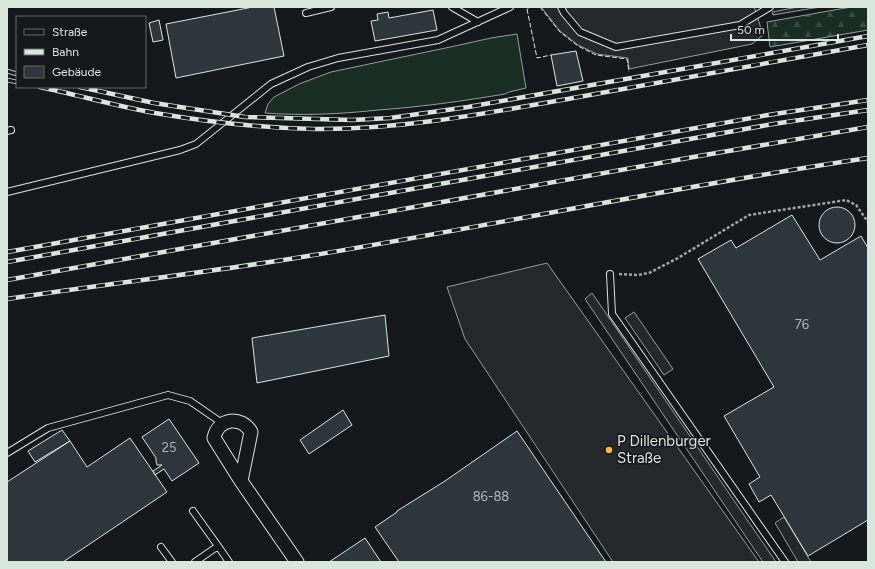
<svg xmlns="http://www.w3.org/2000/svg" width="875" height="569" font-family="Figtree,sans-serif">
<defs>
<pattern id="forest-firs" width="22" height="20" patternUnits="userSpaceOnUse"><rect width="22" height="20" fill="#1a2d24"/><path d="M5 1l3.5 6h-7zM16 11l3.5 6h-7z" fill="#3b4b43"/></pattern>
</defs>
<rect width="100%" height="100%" fill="#14181c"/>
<path fill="url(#forest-firs)" stroke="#939e99" d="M851,7H868V30L770,47L767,22Z"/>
<path fill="#1a2d24" stroke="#939e99" d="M517,34L526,88L509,92L505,94C463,101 421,107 378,110C341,114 303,116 265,113L268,104L274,97L299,84L331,72L455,46L491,38Z"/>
<path fill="#24282b" stroke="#939e99" d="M541,7H753L755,9L763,35L752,44L629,69L628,58L597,54L578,45L560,31Z
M798,7H820L773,15L772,12Z
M547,263L759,562H613L465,339L447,287Z
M592,293L776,562H763L585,299Z
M634,312L673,369L664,375L625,318Z
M784,517L811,562H798L775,523Z"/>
<path fill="#2c363c" stroke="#d8e6dc" d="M253,7H274L284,56L176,78L166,24Z
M433,10L437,30L375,41L371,21L378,20L377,14L388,12L389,18Z
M159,20L163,40L153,42L149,23Z
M576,51L583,81L557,86L551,55Z
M819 225a18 18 0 1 1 36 0a18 18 0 1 1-36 0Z
M792,215L820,260L861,236L868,248V520L808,556L771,495L759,502L749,484L760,477L724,416L774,387L698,259L731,240L736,248Z
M385,315L389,356L257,383L252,338Z
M343,410L352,425L309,454L300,440Z
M169,419L199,463L172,481L164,469L155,475L153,471L162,465H157L156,461V458L142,437Z
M62,430L70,441L35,462L28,451Z
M517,431L606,562H399L375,527L397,512V511L445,481Z
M130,438L167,492L63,562H7V482L70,441L87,467Z
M365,538L381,562H329Z"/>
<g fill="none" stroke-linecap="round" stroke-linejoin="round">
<g stroke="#d8e6dc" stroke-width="8">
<path id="lane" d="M452,7L478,22
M561,7L564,13L580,32L616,47L740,25L770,7
M306,13L331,7
M7,131L11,130
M7,192L180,150L196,144L271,84L308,67L338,58L438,40L510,7
M610,274L612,314L785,562
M7,453L48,428L168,395L190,401L222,423
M193,511L218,546
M161,547L172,562
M195,562L218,546L229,562"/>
</g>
<g stroke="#d8e6dc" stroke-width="15">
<path id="street" d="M241,481L251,432C241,415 218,418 214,438L241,481L297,562"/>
</g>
<path stroke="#9da8a2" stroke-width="2.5" stroke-dasharray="3 2" stroke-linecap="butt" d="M619,274L637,275L649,273L678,258L749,215L846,200L856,205L868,222"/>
<use href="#lane" stroke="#14181c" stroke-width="6"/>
<use href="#street" stroke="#14181c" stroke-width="13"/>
<g stroke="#d8e6dc" stroke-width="4.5">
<path id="rail" d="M7,71L17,74
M7,80L17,82
M40,87C78,95 116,106 155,113C208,122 261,128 314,129C402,130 487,113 573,98C672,80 770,62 868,45
M80,87L154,103L245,117L352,120L390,118L468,107L868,36
M7,252L768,115L868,100
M7,262L773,124L868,110
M7,280L699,156L868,127
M7,299C105,284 204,273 302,257C491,226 678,186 868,158"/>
</g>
<use href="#rail" stroke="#14181c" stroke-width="3" stroke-dasharray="9" stroke-linecap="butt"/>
<path stroke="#d8e6dc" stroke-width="1" stroke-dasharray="5 2" stroke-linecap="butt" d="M540,7L560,32L578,46L596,55L627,59L629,72
M527,8L534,7
M527,9L537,58L551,55"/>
</g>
<circle fill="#ffb74d" stroke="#14181c" stroke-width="1.5" cx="609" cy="450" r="4"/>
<g text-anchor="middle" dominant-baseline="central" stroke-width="3" stroke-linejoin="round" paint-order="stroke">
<g font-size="13" fill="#adbab4">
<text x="802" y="324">76</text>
<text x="169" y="447">25</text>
<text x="491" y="496">86-88</text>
</g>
<g font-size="15" fill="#d8e6dc" stroke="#14181c" text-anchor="start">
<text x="617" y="441">P Dillenburger<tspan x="617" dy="17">Straße</tspan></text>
</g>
</g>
<rect width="875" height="569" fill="none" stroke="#d8e6dc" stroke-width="16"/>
<rect x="16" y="16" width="130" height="72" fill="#14181c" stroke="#626a69"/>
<rect x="24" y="29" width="20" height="6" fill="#14181c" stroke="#626a69"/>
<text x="52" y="36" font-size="12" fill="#d8e6dc">Straße</text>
<rect x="24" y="49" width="20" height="6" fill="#d8e6dc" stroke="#626a69"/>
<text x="52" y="56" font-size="12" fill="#d8e6dc">Bahn</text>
<rect x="24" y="66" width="20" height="12" fill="#2c363c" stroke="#626a69"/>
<text x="52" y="76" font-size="12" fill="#d8e6dc">Gebäude</text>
<path d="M731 34v6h107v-6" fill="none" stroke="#d8e6dc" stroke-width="2"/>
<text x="737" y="34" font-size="12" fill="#d8e6dc" stroke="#14181c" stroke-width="3" paint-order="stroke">50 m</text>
</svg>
